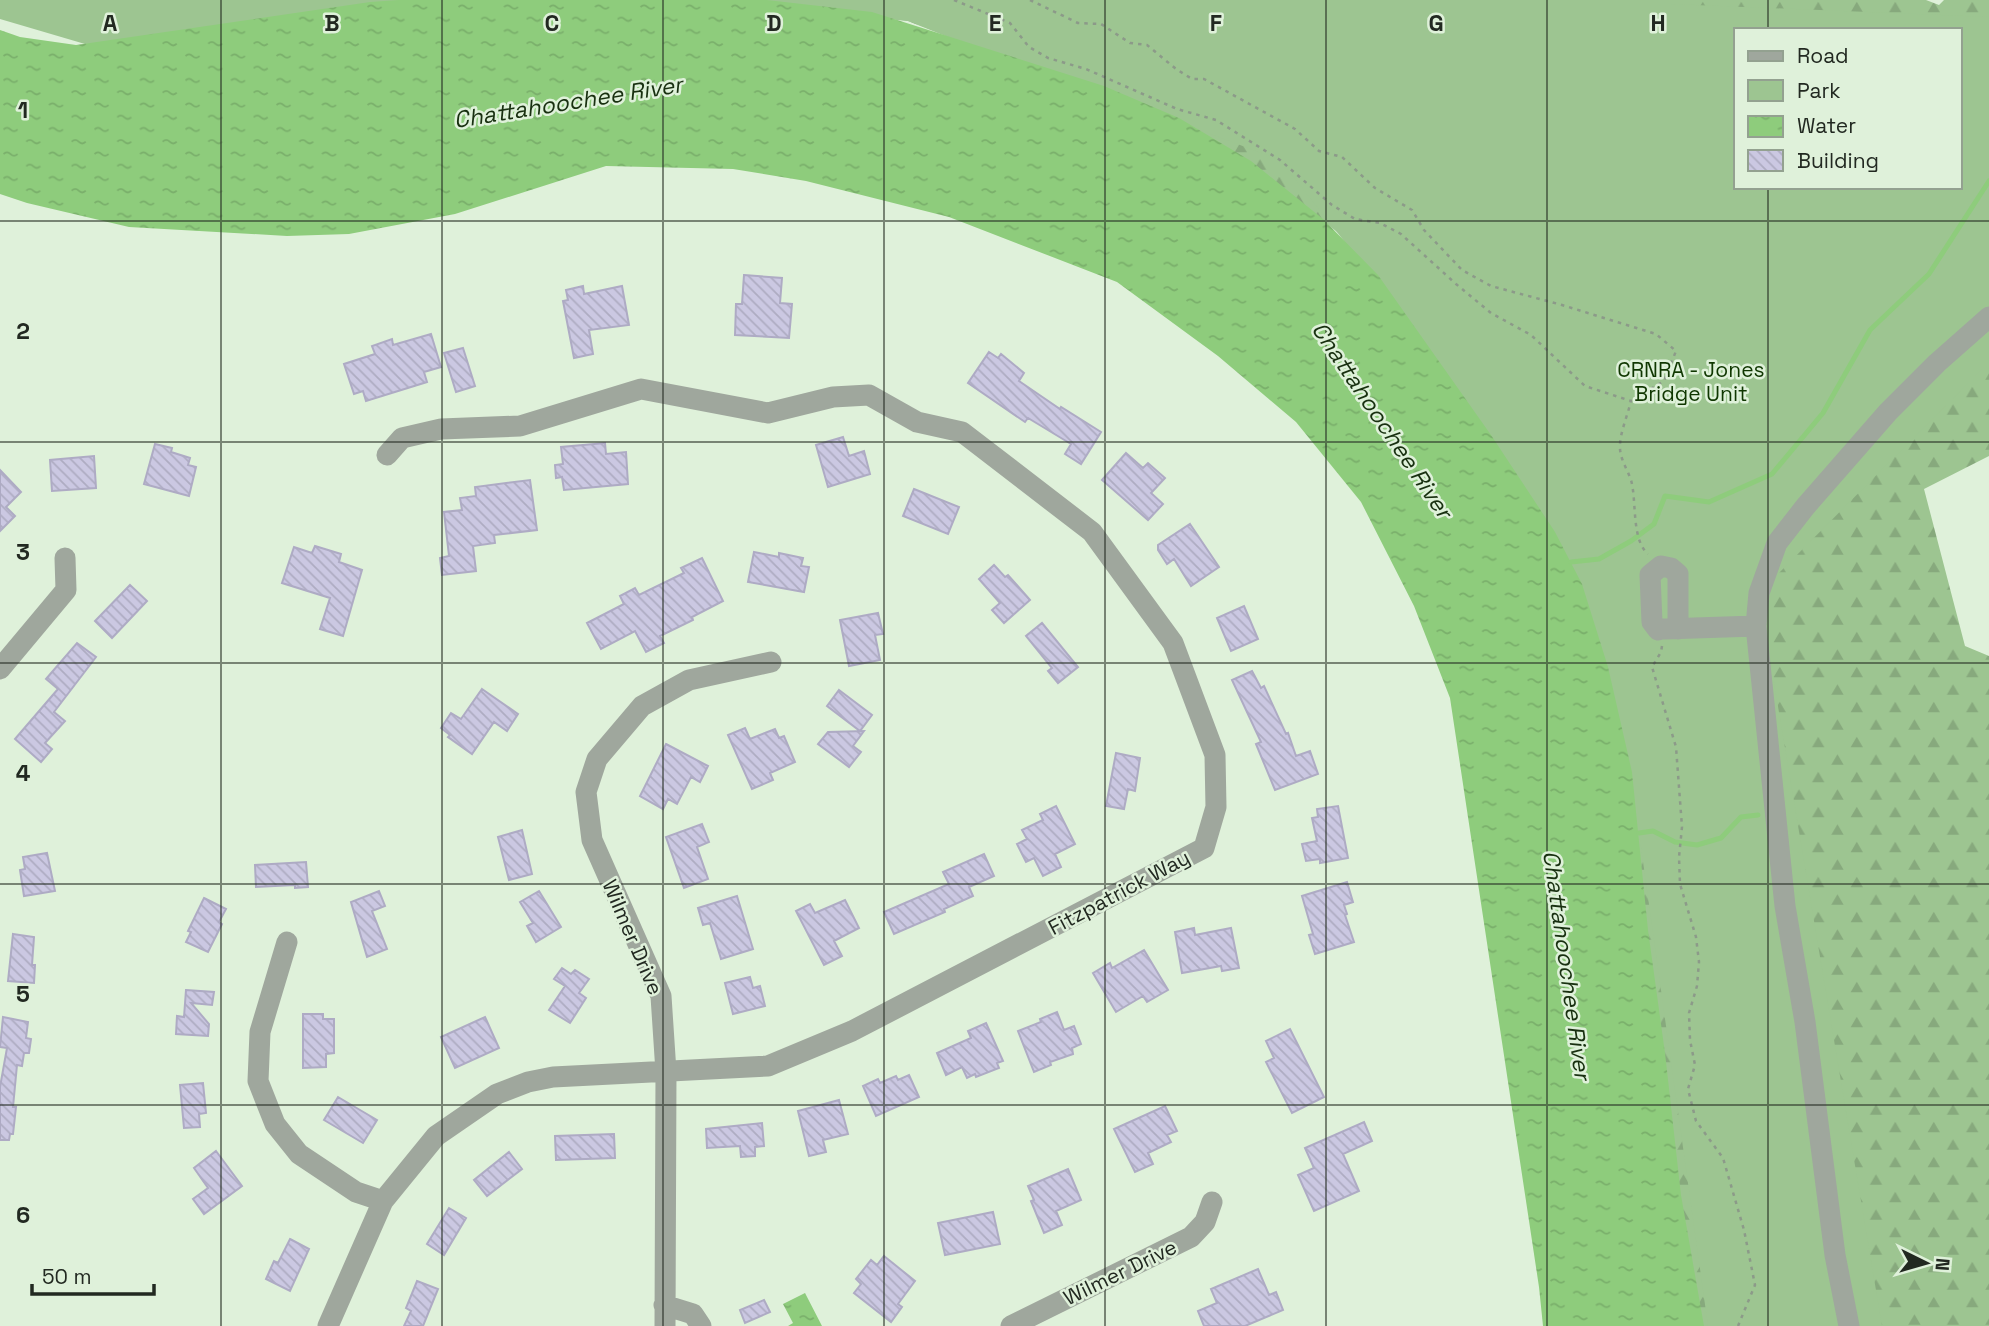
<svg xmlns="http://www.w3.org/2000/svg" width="1989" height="1326" font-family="'Space Grotesk',sans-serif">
<defs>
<pattern id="forest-firs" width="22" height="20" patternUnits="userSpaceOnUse" patternTransform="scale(1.75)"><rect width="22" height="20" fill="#9dc591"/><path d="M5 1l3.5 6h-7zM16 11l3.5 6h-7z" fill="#87a97d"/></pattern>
<pattern id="water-ripples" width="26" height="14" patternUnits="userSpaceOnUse" patternTransform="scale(1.75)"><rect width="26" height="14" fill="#8ecc7c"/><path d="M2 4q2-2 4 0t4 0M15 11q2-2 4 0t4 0" fill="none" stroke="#7aaf6b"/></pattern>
<pattern id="building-back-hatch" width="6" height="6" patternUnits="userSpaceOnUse" patternTransform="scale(1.75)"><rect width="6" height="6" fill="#cbc8e2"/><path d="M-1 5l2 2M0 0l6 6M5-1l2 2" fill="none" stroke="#aeacc2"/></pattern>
</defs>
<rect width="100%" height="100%" fill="#dff1da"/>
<path fill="url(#forest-firs)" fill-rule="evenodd" d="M767,0H1926L1939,5L1944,0H1989V456L1924,489L1965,646L1989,656V1326H1690L1343,236L1217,145L908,21ZM1735,30H1959V187H1735Z"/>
<path fill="#9dc591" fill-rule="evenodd" d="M0,0H589L227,41L85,44L0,19Z
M683,0H1671V4L1989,17V362L1759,593L1882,1326H1708L1639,833L1555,532L1427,346L1280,160L908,21ZM1735,30H1959V187H1735Z"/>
<path fill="url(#water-ripples)" d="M398,0H767L872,12L1104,86L1179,118L1251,161L1323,219L1378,275L1491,435L1555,532L1582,584L1608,667L1632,772L1648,930L1665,1053L1681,1195L1704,1326H1543L1539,1287L1450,698L1414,606L1361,502L1296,422L1218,356L1117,282L949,217L806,181L733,169L606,166L455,214L349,234L287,236L129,227L27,203L0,194V30L20,37L76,45L370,2Z
M805,1293L822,1326H788L793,1323L783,1304Z"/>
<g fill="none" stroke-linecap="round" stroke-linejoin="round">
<path stroke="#8ecc7c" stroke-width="5" d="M1571,562L1599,559L1631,541L1654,524L1665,496L1709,502L1772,474L1823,413L1870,330L1929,274L1989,181
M1639,833L1653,831L1675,842L1697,845L1721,838L1741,817L1758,815"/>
</g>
<path fill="url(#building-back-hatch)" stroke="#aeabc4" stroke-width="2" d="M744,275L782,278L780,303L792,304L789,338L735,335L736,304H742Z
M583,286L584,294L622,286L629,325L589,330L593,354L574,358L563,301L568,300L566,290Z
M431,334L441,367L424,372L427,382L366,401L363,391L354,394L344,364L375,354L372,346L392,339L393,345Z
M463,348L475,386L456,392L444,353Z
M989,352L998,358L1001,354L1024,373L1019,381L1060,409L1061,407L1101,432L1081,464L1065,454L1071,444L1028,418L1025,422L968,383Z
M843,437L849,456L864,451L870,474L828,487L816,445Z
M605,443L606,454L626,452L628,484L564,490L562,477L556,478L555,465L563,464L561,447Z
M155,444L172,448L171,452L190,458L188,465L196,467L189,496L144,484Z
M1126,453L1143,468L1148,463L1165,478L1151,493L1163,504L1148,520L1102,480Z
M94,456L96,488L52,491L50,460Z
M0,470L21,492L6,507L15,516L0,531Z
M530,480L537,530L494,535L495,543L473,546L476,571L442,575L440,558L449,556L444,512L462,510L460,498L476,496L475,487Z
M914,489L959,507L948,534L903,516Z
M1190,524L1219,567L1191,586L1174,559L1167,564L1158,550V545Z
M315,546L341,554L339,562L362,570L343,636L320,629L330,598L282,583L294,547L312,553Z
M754,552L779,557V553L803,558L801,566L809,567L804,592L748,582Z
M702,558L723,601L692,617L693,620L660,636L664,643L646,652L635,631L601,649L587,623L624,604L620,596L635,588L639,595L684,573L681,568Z
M994,565L1005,577L1008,575L1030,600L1004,623L992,610L1000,603L979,579Z
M130,585L147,601L112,638L95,621Z
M1244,606L1258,639L1231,651L1217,618Z
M878,613L883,634L875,635L880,660L849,666L840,620Z
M1042,623L1078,667L1058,683L1048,671L1052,668L1026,636Z
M77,643L96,657L54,712L65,721L45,743L52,749L41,762L15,739L58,689L46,679Z
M1252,671L1261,688L1264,686L1286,734L1288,733L1296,756L1310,751L1318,774L1275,790L1256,744L1261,742L1232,680Z
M482,689L518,714L507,731L494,722L472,754L448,737L450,735L441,728L451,713L461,719Z
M839,690L872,715L860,731L827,706Z
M745,728L750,739L775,729L779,738L784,736L795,762L770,773L773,780L752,789L728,735Z
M864,731L853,746L861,752L849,767L818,744L828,732Z
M666,744L708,766L700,782L691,777L677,804L668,799L663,809L640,796Z
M1116,753L1140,758L1135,791L1128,789L1124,809L1106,806Z
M1056,806L1075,844L1055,854L1061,867L1043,876L1034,858L1026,862L1017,844L1027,839L1022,830L1043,820L1040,814Z
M1338,806L1348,858L1320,863V859L1306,861L1302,844L1317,841L1312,818L1318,817L1317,809Z
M702,824L709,842L697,847L708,879L684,888L666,837Z
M522,830L532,874L509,880L498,837Z
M47,853L55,891L24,896L20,870L25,869L23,857Z
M984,854L994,876L969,887L973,896L944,909L945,912L894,934L884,912L949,884L943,872Z
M306,862L308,887L295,888V885L256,887L255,865Z
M1347,882L1353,902L1344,905L1347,914L1345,915L1354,942L1315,954L1309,935L1313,934L1302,896Z
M379,891L385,906L372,911L387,949L367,957L351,902Z
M539,891L561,927L536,942L527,926L533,923L520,902Z
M737,896L753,949L721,959L710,923L703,925L698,908Z
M204,898L226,909L219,922L222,924L208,952L186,942L191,932L188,931Z
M845,900L859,928L834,941L842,956L824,965L796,911L810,904L815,913Z
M1194,928L1195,935L1231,928L1239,968L1222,971L1221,966L1182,973L1175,932Z
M13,934L34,937L32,965H35L34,983L8,981Z
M1144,950L1168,990L1147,1002L1143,996L1116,1012L1093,973L1110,963L1112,968Z
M562,968L571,974L575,970L589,979L579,993L586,998L570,1023L549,1010L565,986L554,979Z
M750,977L753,988L760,986L765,1006L733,1014L725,983Z
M186,990L214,992L212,1005L191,1003L209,1024L208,1036L176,1034L177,1016L184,1017Z
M1057,1012L1064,1030L1074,1026L1081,1044L1072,1048L1073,1054L1050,1062L1051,1065L1034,1072L1018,1031L1041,1022L1040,1019Z
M303,1014H323V1019H334V1053L326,1054V1067L303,1068Z
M3,1017L28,1022L26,1038L31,1039L29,1053H24L22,1066L17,1065L13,1107H16L13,1134H10L9,1140H0V1087L7,1048L0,1047Z
M485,1017L499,1048L455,1068L441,1037Z
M986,1023L1003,1061L997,1063L999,1068L976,1077L975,1074L967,1078L962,1067L946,1075L937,1053L971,1038L968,1031Z
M1290,1029L1324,1097L1292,1113L1266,1062L1274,1058L1266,1041Z
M909,1075L919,1097L876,1116L863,1086L878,1079L880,1083L896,1076L898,1080Z
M203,1083L206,1113L199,1114L200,1127L184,1128L180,1085Z
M338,1097L377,1120L363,1143L324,1120Z
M839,1100L848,1134L823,1140L826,1152L809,1156L798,1111Z
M1165,1106L1177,1131L1167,1135L1171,1142L1148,1153L1153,1164L1135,1172L1114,1129Z
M1364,1122L1372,1141L1343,1154L1359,1191L1314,1211L1298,1175L1314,1168L1305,1148Z
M762,1123L764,1146L755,1147V1156L741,1157L740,1146L707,1148L706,1129Z
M614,1134L615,1158L556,1160L555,1136Z
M216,1151L242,1186L204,1214L193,1199L208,1188L194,1168Z
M509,1152L522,1169L487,1196L474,1180Z
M1068,1169L1081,1200L1056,1211L1062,1225L1044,1233L1031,1201L1034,1200L1028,1186Z
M449,1208L466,1218L444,1255L427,1244Z
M993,1212L1000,1244L945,1255L938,1223Z
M290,1239L309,1249L290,1291L266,1279L274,1261L278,1263Z
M884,1256L915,1281L898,1304L902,1307L891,1322L854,1293L861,1284L856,1279L871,1260L877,1265Z
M1258,1269L1269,1295L1276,1292L1283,1310L1245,1326H1204L1198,1311L1217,1303L1211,1289Z
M417,1281L438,1289L423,1326H404L411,1311L406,1308Z
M764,1300L770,1312L745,1323L740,1310Z"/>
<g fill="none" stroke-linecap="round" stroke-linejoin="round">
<path stroke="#8c9a89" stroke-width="2.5" stroke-dasharray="3.5 5" stroke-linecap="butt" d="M954,0L1010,23L1029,47L1048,58L1086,69L1177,109L1216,120L1280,160L1332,205L1355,219L1380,223L1401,234L1456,284L1491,313L1531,335L1585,386L1631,401C1628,414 1621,430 1620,444C1619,458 1627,468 1631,480C1637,501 1631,539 1648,554
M1030,0L1078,23L1101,24L1130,43L1147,45L1176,69L1192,79H1204L1295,129L1319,151L1342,157L1375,188L1412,210L1424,230L1462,270L1491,286L1562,305L1656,334L1676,351L1664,381L1631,401
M1662,646L1661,652L1652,667L1676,747L1682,827L1679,857L1680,884L1696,937L1699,962L1697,986L1689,1013L1690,1040L1695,1065L1688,1089L1696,1121L1723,1158L1744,1230L1755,1285L1738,1326"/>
<path stroke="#9fa79d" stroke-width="21" d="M1664,629L1756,626
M1658,630L1652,622L1650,575L1661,566L1671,568L1678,574V629
M0,669L66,590L65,558
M287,942L260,1032L258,1081L275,1124L299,1154L356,1192L383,1201
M664,1305L693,1314L701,1326
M328,1326L383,1201L436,1136L497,1094L528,1082L553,1077L768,1066L852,1031L1204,848L1216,807L1215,755L1173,643L1092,532L962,432L917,422L869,395L833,397L768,413L641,389L520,426L441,429L402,438L387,455
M665,1326L666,1072L661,996L592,840L586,792L597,759L642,706L689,680L771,662
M1011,1326L1191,1237L1205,1222L1212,1202
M1849,1326L1835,1255L1805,1022L1785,906L1756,626L1759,593L1777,543L1805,507L1888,412L1937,363L1989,317"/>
</g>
<path fill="none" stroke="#222921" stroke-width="2" stroke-opacity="0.55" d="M221,0V1326M442,0V1326M663,0V1326M884,0V1326M1105,0V1326M1326,0V1326M1547,0V1326M1768,0V30M1768,187V1326M0,221H1989M0,442H1989M0,663H1989M0,884H1989M0,1105H1989"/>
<g text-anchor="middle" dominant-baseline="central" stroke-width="5" stroke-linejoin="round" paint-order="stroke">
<g font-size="21" fill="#0f3700" stroke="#dff1da">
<text x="1691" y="369">CRNRA - Jones<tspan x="1691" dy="24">Bridge Unit</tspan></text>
</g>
<g font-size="21" fill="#222921" stroke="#dff1da">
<text transform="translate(1119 892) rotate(-28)">Fitzpatrick Way</text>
<text transform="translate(633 937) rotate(67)">Wilmer Drive</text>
<text transform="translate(1120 1272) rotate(-26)">Wilmer Drive</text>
</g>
<g font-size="23" font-style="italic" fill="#183010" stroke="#dff1da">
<text transform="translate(568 102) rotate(-9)">Chattahoochee River</text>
<text transform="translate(1382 420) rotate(56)">Chattahoochee River</text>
<text transform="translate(1567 965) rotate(82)">Chattahoochee River</text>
</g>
</g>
<g font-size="23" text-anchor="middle" font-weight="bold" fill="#222921" stroke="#dff1da" stroke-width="5" stroke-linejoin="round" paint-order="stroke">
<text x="110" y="31">A</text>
<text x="332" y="31">B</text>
<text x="552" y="31">C</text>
<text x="774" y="31">D</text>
<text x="995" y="31">E</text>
<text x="1216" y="31">F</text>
<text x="1436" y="31">G</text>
<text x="1658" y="31">H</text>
<text x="23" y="118">1</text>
<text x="23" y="339">2</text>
<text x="23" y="560">3</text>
<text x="23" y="781">4</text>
<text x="23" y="1002">5</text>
<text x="23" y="1223">6</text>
</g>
<rect x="1734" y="28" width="228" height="161" fill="#dff1da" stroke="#93a190" stroke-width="2"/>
<rect x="1748" y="51" width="35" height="10" fill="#9fa79d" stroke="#93a190" stroke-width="2"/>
<text x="1797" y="63" font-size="21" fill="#222921">Road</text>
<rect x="1748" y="80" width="35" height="21" fill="#9dc591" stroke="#93a190" stroke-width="2"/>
<text x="1797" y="98" font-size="21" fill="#222921">Park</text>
<rect x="1748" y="116" width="35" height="21" fill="url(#water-ripples)" stroke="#93a190" stroke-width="2"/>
<text x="1797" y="133" font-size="21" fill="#222921">Water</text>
<rect x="1748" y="150" width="35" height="21" fill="url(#building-back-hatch)" stroke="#93a190" stroke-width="2"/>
<text x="1797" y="168" font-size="21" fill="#222921">Building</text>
<g transform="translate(1926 1263) rotate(95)" stroke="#dff1da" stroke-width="5" paint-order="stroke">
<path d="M0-5L12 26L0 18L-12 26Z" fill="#222921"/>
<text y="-10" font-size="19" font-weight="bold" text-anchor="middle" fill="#222921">N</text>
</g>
<path d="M32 1284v10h122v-10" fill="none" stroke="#222921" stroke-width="3.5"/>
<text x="42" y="1284" font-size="21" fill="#222921" stroke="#dff1da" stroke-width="5" paint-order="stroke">50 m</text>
</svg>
